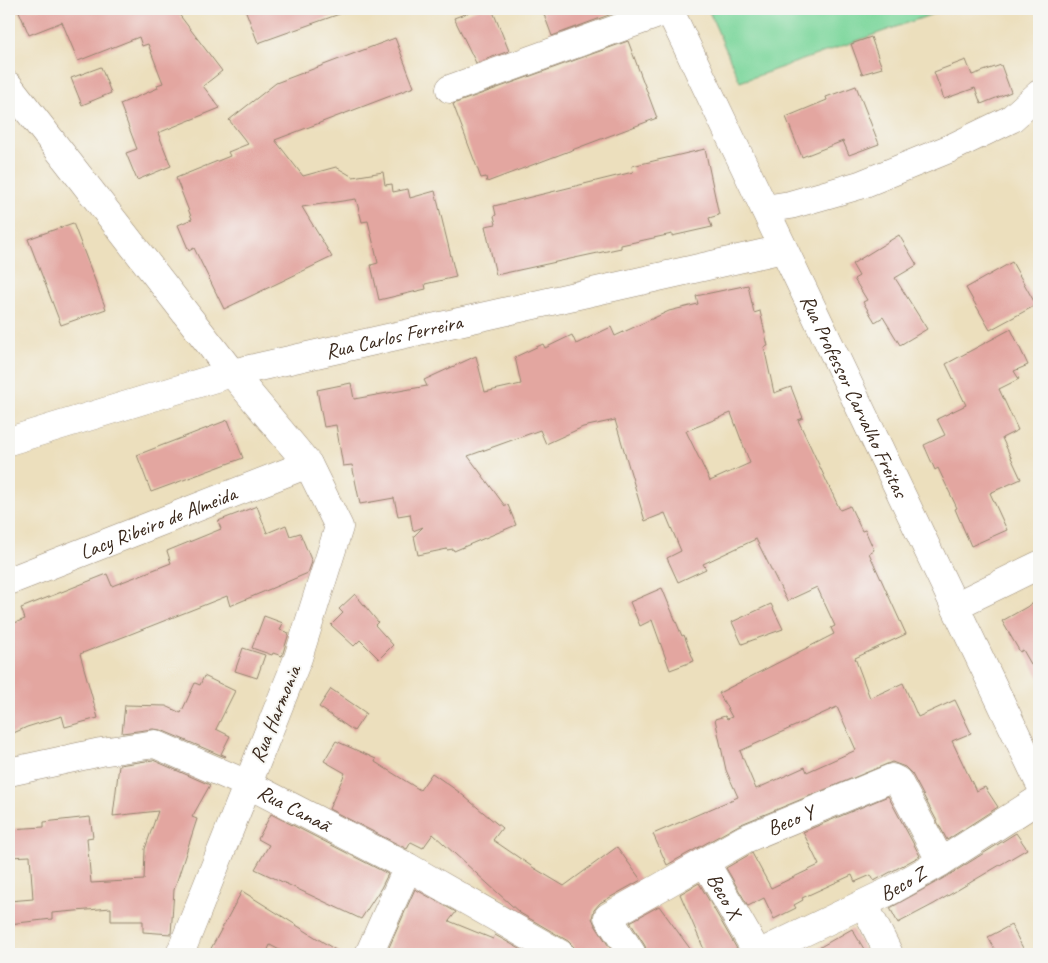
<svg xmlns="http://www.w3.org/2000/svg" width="1048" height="963" font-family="Caveat,sans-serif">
<rect width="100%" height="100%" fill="#f6f6f2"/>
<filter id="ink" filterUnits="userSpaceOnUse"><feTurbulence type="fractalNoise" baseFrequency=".02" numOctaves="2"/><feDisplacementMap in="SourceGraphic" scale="10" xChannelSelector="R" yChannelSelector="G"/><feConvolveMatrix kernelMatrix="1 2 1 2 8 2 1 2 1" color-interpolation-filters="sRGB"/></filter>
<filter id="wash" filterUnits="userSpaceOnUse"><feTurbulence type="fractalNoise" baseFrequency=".0096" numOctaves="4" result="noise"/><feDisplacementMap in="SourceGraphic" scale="20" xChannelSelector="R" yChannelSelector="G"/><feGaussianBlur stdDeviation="1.12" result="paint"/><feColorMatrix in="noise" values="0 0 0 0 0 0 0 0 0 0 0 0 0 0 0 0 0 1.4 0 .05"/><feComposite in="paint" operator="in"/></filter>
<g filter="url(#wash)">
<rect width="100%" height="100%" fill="#ecdfbd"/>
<path fill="#7ed79d" stroke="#5c805e" d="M708,9H947L740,82Z"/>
<g id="blocks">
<path fill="#e3a6a0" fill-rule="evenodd" d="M18,9H175L222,71L203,86L220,108L158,133L171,166L137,180L126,153L137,149L120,104L158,88L157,85L163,83L148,44L142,46L139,37L78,61L62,22L29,35Z
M245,9H345V12L258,43Z
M478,9H492L509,51L476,63L454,18Z
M542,9H616L617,12L552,36Z
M871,37L882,68L862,74L851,44Z
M395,38L414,87L275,140L303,176L336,167L353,177L383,172L385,185L392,184L393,192L408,189L410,198L435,191L456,277L425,284L426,289L379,300L371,265L378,263L368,221L362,222L356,199L302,207L332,257L224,309L194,248L189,251L178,225L192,219L176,178L230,156L228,152L248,144L229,120L276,83Z
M628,41L657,118L487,182L486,177L481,178L453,104Z
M966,60L972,75L1001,65L1011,92L981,104L975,88L944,99L934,72Z
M101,67L111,93L82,105L71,78Z
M856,86L879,144L849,155L843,141L802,157L786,117L827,100L826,97Z
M705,149L719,215L709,218L712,227L672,236V234L621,245V248L496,275L485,226L496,224L494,216L496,215L494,206L633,172L632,166Z
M73,223L106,309L61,325L28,239Z
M899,235L917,265L895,278L927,329L900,345L883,317L875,322L863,302L867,300L854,279L859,276L852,264Z
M1012,262L1036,305L990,330L966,288Z
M748,285L754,313L760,311L768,346L764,347L774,393L791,387L803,418L798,420L840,510L850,506L862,531L865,530L874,550L869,553L906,634L855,658L870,698L903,683L918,717L955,700L971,733L952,741L976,791L985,787L998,807L947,840L912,774L905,767L892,762L739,825L667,865L653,834L738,797L726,770L715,719L725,716L727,719L732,717L719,693L834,634L831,628L835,626L817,587L787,601L756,539L703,564L706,569L678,582L667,558L681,551L665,513L645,521L615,420L583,427L546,444L540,430L468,456L505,506L508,505L516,525L454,551L453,549L447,550V549L418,555L414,536L423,527L413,531L410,514L398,516L394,498L360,504L352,465L343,466L336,425L324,427L317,390L351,383L354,399L427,386L424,380L476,356L485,392L521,384L515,357L543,344L545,348L572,335L576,344L611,327L615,336L669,311L698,304L696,296ZM731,413L750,463L710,481L686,431ZM837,707L856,750L807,772L805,767L756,789L740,751Z
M1011,329L1028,365L1014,371L1019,379L999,389L1018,430L1002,438L1021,479L990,493L1007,530L971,546L955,509L957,508L938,468L935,470L924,445L945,435L937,419L966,405L946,364Z
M228,420L243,458L151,492L137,455Z
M257,506L267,533L286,525L290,536L300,533L312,562L308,573L230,606L227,596L80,654L98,718L65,727L62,716L27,727L9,735V625L25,619L21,608L107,574L112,586L171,563L167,551L221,529L218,521Z
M662,588L682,636L684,635L694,661L670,670L652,620L640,626L630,602Z
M355,594L378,622L375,625L393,645L379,659L360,640L354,646L331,625L343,613L339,609Z
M1039,600V678L1023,650L1020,652L1002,621Z
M771,604L783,629L742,644L732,622Z
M264,616L283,623L280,630L289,633L282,656L273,653L272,655L252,648Z
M243,648L265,655L257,678L235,671Z
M204,676L235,691L216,729L230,736L221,754L226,756L225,757L161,730L153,729L122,733L125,705L166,706L181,713L195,683L200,685Z
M331,689L366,713L354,731L319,707Z
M336,741L376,759L375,762L420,790L432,773L459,792L502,828L493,840L534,868L564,886L617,847L641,880L600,903L594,910L592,918L595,925L614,954H576L574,947L568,941L520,913L433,834L423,848L411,842L407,849L329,809L345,773L324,761Z
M153,760L210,785L192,817L197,819L174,890L171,934L143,932V921H111V908L52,913V919L9,924V901L33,899L30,856L9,857V829L44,827V822L90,817L93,837L87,838L91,883L144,880L145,849L158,811L113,816L119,765Z
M888,796L920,856L874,881L871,875L855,882L852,875L802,898L803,900L794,905L796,908L774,919L764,898L748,906L726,868L752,853L771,888L819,865L803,832Z
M271,814L388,874L381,888L361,919L255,869L269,845L258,839Z
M1016,833L1027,849L934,904L898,923L890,908L949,875Z
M699,883L740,954H706L680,894Z
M415,889L456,912L449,921L493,939L495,935L529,954H386Z
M242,891L342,954H287L270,945L266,954H208Z
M659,906L694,954H647L645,946L630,922Z
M1011,925L1026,954H997L988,937Z
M852,929L867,954H808Z"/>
</g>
</g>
<g filter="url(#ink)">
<use href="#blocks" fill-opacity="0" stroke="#94846e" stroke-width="1"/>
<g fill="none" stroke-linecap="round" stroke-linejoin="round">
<g stroke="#94846e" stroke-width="29">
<g id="minor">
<path id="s1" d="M669,9L1039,782"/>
<path d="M9,86L232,373L308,464L339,527L298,658L180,954"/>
<path d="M450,89L669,10"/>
<path d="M765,209L790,205L860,185L951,148L1011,119L1039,94"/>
<path id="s2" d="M9,441L232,373L783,249"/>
<path id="s3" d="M9,581L308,464"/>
<path d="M955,606L1039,565"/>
<path id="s4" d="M9,772L101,752L155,744L247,784L408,867L560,954"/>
<path id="s5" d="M705,862L758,954"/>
<path d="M864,904L889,954"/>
<path d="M369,954L408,867"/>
<path id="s6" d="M632,954L608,917L745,839L892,778L898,781L941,862"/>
<path id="s7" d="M758,954L892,890L941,862L1039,799"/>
</g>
</g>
<use href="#minor" stroke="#fff" stroke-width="28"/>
</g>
</g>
<g text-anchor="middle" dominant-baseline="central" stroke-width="4" stroke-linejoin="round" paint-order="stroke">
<g font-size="21" fill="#3b2a1e" stroke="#f6f6f2">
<text stroke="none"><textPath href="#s2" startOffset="399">Rua Carlos Ferreira</textPath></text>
<text stroke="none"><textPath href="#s1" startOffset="429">Rua Professor Carvalho Freitas</textPath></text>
<text stroke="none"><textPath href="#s3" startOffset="160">Lacy Ribeiro de Almeida</textPath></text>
<text transform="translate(275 714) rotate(-68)">Rua Harmonia</text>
<text stroke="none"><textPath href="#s4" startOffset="302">Rua Canaã</textPath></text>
<text stroke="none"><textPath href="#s6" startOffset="251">Beco Y</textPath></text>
<text stroke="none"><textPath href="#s7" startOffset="161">Beco Z</textPath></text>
<text stroke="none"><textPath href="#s5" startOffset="39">Beco X</textPath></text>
</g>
</g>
<rect width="1048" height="963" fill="none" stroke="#f6f6f2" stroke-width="30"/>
</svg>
